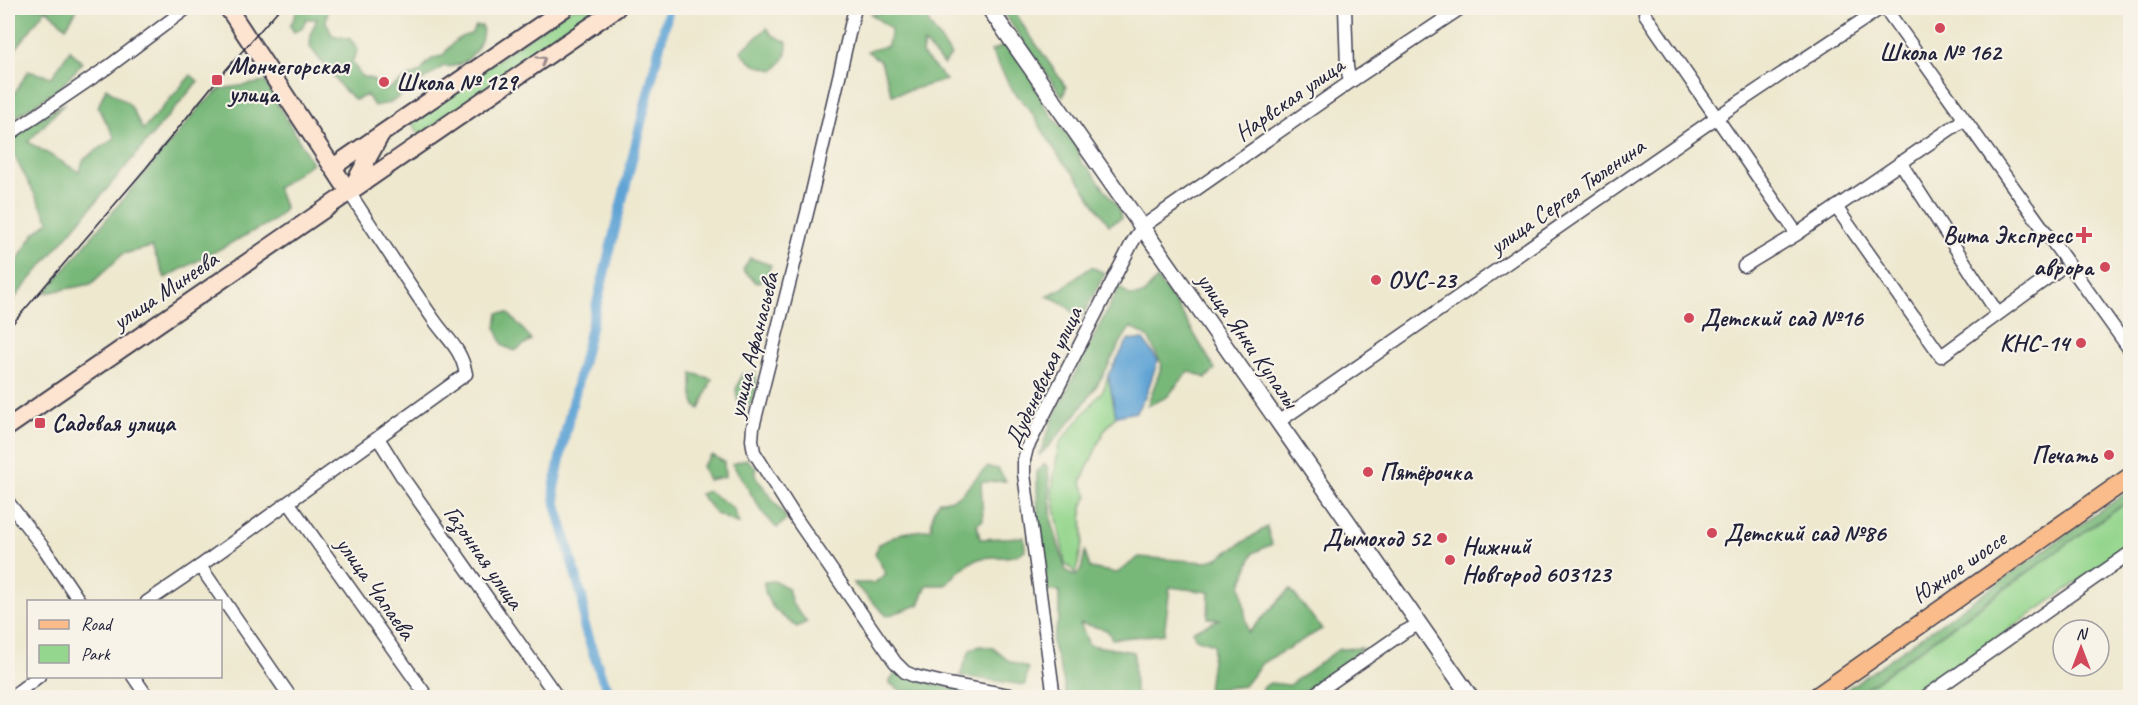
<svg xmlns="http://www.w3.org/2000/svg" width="2138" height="705" font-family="Caveat,sans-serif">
<rect width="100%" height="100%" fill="#f7f3e8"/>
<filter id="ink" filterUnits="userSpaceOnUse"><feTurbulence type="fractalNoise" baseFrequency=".0167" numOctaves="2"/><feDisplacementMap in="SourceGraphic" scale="12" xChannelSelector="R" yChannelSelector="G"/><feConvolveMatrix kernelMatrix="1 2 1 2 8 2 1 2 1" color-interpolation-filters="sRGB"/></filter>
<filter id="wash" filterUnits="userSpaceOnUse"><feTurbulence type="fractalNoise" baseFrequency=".008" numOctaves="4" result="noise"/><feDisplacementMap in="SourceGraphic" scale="24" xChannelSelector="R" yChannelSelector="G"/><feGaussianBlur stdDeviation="1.35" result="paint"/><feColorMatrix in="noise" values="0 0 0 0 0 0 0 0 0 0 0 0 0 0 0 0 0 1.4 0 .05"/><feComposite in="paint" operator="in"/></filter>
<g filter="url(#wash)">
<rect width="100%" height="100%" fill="#eee8cf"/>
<path fill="#94d68d" stroke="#5b7c64" stroke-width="1.5" d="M572,8H604L421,134L415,129L412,120Z
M1108,375L1116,416L1104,431L1081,482L1088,496L1082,506L1083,540L1076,573L1065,563L1052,490L1059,444L1104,389Z
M2130,499V545L1913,697L1853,698Z"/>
<path fill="#77b778" stroke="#4c6c5a" stroke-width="1.5" d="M8,8H78L66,27L46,9L12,54L8,50Z
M297,8H328L326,22L332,35L350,39L358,49L352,62L361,76L372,79L383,91C397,86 407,75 421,72C426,62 432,57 443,56C449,46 459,36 471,34L476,26H482C486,41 470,63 454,66C451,67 447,66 444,66L390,103L374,106L367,95L355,100L343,89L310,47L311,33L317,19H306L302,28L294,32L290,26L295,16Z
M910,8L923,9L930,25L951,55L944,65L924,43L922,54L946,80L892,95L881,62L867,51L888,46L891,29L871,14Z
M1000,8H1013L1024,27L1066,87L1063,97Z
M767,28L772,35L787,42L786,56L775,70C758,67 750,65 741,51Z
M1006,45L1026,67L1045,107L1076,146L1082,164L1088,167L1119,208L1121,218L1109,225L1076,176L1060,158L1030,110L1012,89L991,51Z
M70,50L82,63L59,89L8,122V104L28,71L52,77Z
M191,75L198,81L8,306V276L33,235L49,221L12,152L8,154V137L65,103L28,142L79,172L84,159L115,138L98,107L106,88L130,105L143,130Z
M265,82L312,163L277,188L285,209L273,221L165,278L152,247L123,254L91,284L45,293L200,107L220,89Z
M750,258L771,265L766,278L757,283L743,270Z
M1091,267L1105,273L1080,321C1072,308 1061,301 1047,296L1061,289Z
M1157,279L1177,305L1215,369L1206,378L1189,371L1167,397L1147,406L1162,365L1148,337L1131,327C1118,343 1113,358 1103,375C1085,406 1063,431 1039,456L1054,416L1119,287L1130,296L1143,295Z
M498,313H508L527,334L531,340L515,351L503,346L496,329Z
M755,372C757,385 758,397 748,406L738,402L736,390L742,374Z
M692,373L712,379L700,409L695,406L692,391Z
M712,455L724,462L725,477L708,480L702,466Z
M746,459L756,468V477L787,519L777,528C759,514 747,483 732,464Z
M1045,464L1048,468L1052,522L1066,571L1076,576L1081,570L1085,552L1090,568L1117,573L1139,557L1205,562L1218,558L1267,527L1272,544L1253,553L1241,585L1248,633L1290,589L1322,629L1262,663L1244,686L1208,690L1214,644L1195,638L1193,631L1220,619L1208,618L1209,592L1170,587L1164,634L1112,639L1107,630L1080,623L1089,645L1134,652L1135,693L1152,697L1066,696L1063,678L1052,642L1059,618V591H1043L1046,560L1038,539L1037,472Z
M988,467L998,469L1006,481L981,482L983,520L977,524L980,539L1024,537L1025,550C1010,562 997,554 979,559C965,563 956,574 946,585H927L919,605L887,616L853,583H874L886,574L875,554L879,544L902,533L931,529L933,512L939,501C966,501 969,480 988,467Z
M2130,490V499L1853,697H1836Z
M708,491L733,508L739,524L716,514L700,494Z
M775,581L788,588L792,604L807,622L797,627C780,615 764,605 764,582Z
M980,646L993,648L1009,661L1028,668L1025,685L960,676L970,650Z
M1362,648L1329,680L1288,697H1264L1262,688L1270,683L1289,685L1339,649Z
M896,672L922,681L994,697H944L930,691H902L889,683Z"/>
<path fill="#61a4d5" stroke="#426388" stroke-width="1.5" d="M1128,340H1143L1158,360L1146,395L1136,412L1116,416L1108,375Z"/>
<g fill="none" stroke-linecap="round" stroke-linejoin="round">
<path stroke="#61a4d5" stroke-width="10" d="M613,698L602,678L584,626L583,601L556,504L554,488L565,434L669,8"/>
</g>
</g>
<g filter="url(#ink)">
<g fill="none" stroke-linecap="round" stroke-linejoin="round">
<g stroke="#414051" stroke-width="15">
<path id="minor" d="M855,8L810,201L753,427L752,440L754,452L797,520L895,662L905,672L914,676L948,684L1026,698
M1345,8L1347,67L1350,82
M1885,8L2130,350
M1645,14L1797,234
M8,135L108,67L187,8
M1900,162L1998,314
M1836,207L1941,356L2057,271
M1744,266L1797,234L1959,123L1963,117
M1278,422L1717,117L1881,8
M378,438L405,481L558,698
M8,502L45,550L80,602
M289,503L428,698
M200,566L291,698
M147,602L200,566L466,374C461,348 448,340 434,320C405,278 377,235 349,192
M133,676L148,698
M10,698L39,676
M1054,698L1024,474V460L1027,448L1132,243L1142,227L1350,82L1461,8
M1309,698L1404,632L1419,624
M1924,698L2130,553"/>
</g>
<g stroke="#414051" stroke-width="18">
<path id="tertiary" d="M989,8L1471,698"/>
</g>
<g stroke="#414051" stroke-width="20">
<path id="secondary" d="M228,8L349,192
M333,167L565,8
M351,189L379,138
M8,427L617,8"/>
</g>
<g stroke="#414051" stroke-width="21">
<path id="primary" d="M1815,698L2130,477"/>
</g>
<use href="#minor" stroke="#fff" stroke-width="12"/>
<use href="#tertiary" stroke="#fff" stroke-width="15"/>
<use href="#secondary" stroke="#fde4d0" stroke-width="16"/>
<use href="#primary" stroke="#f9bc8a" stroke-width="18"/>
<path stroke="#22223b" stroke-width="1.5" d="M8,329L146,168L217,80L280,8"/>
</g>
<defs><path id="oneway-chevron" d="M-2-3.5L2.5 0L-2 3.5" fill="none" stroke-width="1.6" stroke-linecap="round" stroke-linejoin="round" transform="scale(1.5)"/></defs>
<use stroke="#9a8d8d" href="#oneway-chevron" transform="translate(542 60) rotate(-35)"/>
</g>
<g fill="#d1495b" stroke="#f7f3e8" stroke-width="2">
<circle cx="1940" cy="28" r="6"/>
<rect x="211" y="74" width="12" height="12" rx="3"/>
<circle cx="384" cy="82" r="6"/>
<path d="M2081 226h6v6h6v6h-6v6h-6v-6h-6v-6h6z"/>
<circle cx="2105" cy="267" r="6"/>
<circle cx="1376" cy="280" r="6"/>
<circle cx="1689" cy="318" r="6"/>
<circle cx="2081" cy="343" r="6"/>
<rect x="34" y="417" width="12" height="12" rx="3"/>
<circle cx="2109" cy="455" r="6"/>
<circle cx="1368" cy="472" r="6"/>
<circle cx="1712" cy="533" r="6"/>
<circle cx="1442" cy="538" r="6"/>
<circle cx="1450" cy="560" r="6"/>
</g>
<g text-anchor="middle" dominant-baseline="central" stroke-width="4.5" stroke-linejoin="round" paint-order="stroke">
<g font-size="24" font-weight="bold" fill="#22223b" stroke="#f7f3e8" text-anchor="start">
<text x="1940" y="52" text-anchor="middle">Школа № 162</text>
<text x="229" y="66">Мончегорская<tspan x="229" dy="28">улица</tspan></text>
<text x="396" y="82">Школа № 129</text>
<text x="2072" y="235" text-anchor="end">Вита Экспресс</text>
<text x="2093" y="267" text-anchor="end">аврора</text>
<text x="1388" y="280">ОУС-23</text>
<text x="1701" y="318">Детский сад №16</text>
<text x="2069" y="343" text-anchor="end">КНС-14</text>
<text x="52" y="423">Садовая улица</text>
<text x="2097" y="455" text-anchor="end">Печать</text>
<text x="1380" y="472">Пятёрочка</text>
<text x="1724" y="533">Детский сад №86</text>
<text x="1430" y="538" text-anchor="end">Дымоход 52</text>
<text x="1462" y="546">Нижний<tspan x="1462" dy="28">Новгород 603123</tspan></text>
</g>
<g font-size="24" fill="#22223b" stroke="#f7f3e8">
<text transform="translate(1289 99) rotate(-35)">Нарвская улица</text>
<text transform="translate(1567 196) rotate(-35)">улица Сергея Тюленина</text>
<text transform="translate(165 290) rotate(-34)">улица Минеева</text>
<text transform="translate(1248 340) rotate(55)">улица Янки Купалы</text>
<text transform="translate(753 345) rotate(-76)">улица Афанасьева</text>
<text transform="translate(1043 377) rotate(-65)">Дуденевская улица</text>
<text transform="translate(484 557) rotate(55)">Газонная улица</text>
<text transform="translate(1959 567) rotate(-35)">Южное шоссе</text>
<text transform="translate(376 588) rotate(55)">улица Чапаева</text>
</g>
</g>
<rect width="2138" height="705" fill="none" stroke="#f7f3e8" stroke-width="30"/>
<rect x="27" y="600" width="195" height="78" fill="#f7f3e8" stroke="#a29fa3" stroke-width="1.5"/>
<rect x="39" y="620" width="30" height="9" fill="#f9bc8a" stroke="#a29fa3" stroke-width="1.5"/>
<text x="81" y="630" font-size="18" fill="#22223b">Road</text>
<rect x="39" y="645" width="30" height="18" fill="#94d68d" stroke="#a29fa3" stroke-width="1.5"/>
<text x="81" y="660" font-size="18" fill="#22223b">Park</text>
<g transform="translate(2081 648)"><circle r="28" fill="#f7f3e8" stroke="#a29fa3" stroke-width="1.5"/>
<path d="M0-4.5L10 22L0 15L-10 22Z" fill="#d1495b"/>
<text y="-9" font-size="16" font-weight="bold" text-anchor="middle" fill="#22223b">N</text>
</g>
</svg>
